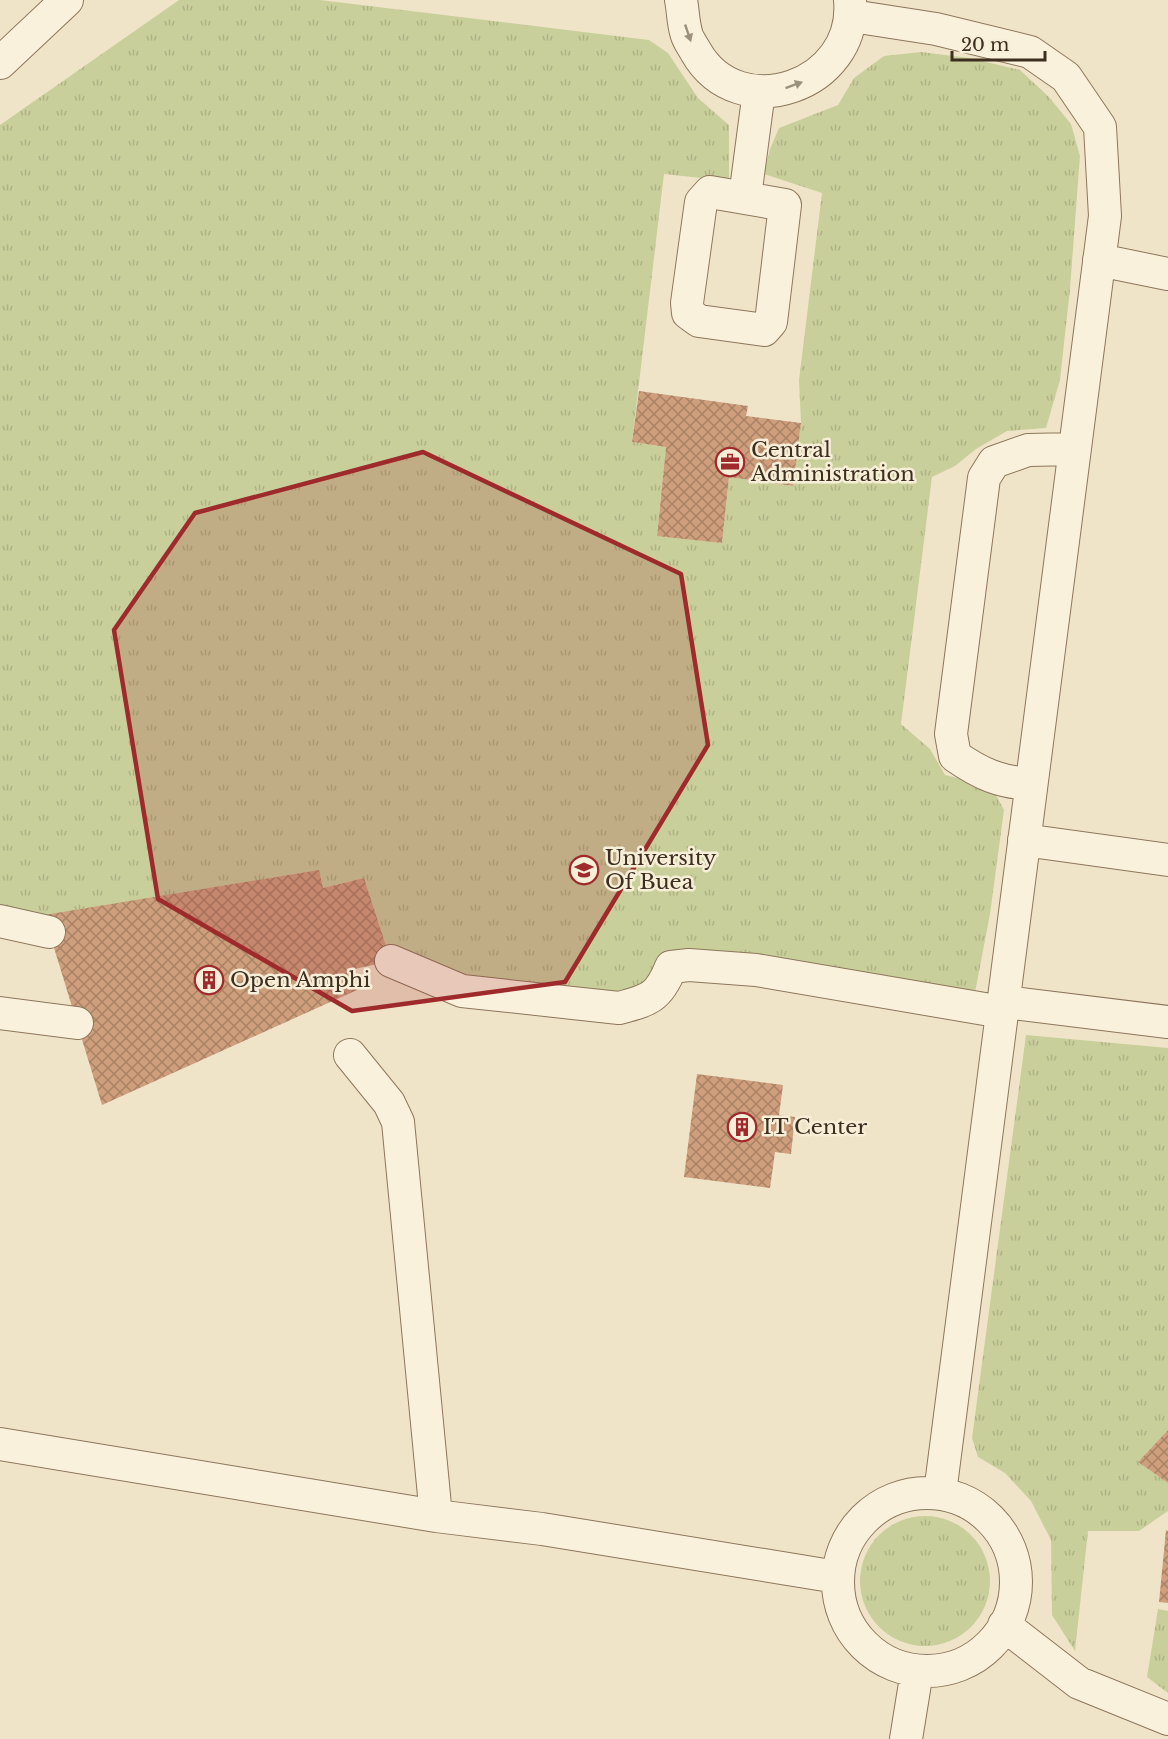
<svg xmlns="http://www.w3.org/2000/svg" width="1168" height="1739" font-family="'Libre Baskerville',serif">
<defs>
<pattern id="grass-tufts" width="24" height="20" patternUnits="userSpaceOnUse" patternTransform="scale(1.5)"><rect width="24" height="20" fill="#c9cf9b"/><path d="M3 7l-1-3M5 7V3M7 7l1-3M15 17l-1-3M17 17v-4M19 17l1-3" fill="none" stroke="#aeb285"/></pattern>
<pattern id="building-cross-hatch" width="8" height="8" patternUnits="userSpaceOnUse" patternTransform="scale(1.5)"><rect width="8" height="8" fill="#cf9f7d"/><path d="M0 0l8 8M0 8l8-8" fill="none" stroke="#a98266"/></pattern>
</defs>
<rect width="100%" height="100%" fill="#f0e4c8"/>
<path fill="url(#grass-tufts)" d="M179,0H320L649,40L668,53L698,98L729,125V181L664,174L632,442L666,447L657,535L722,543L729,477L793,486L801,423L799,380L822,193L764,174L770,149L779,128L838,105L854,78L884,56L921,52L969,58L1020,70L1049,97L1071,124L1080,156L1070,289L1060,380L1046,428L1007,431L976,449L955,466L932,477L901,724L930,749L945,775L991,786L1004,810L990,914L973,1003L679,951L639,996L462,991L391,961L364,878L323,888L44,915L0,905V125Z
M1026,1035L1168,1048V1430L1138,1462L1168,1483V1511L1139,1531H1088L1075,1651L1052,1615L1051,1540L1031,1501L1005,1473L978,1457L972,1438Z
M860 1581a65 65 0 1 1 130 0a65 65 0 1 1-130 0Z
M1158,1609L1168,1611V1693L1147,1677Z"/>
<path fill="url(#building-cross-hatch)" d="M639,391L748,406L746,416L801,423L793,486L729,477L722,543L657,536L666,447L632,442Z
M319,870L323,888L364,878L391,961L350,970L357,990L102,1105L44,915Z
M697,1074L783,1085L779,1115L795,1117L791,1154L775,1152L770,1188L684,1177Z
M1168,1430V1483L1138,1462Z
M1166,1530L1168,1531V1603L1159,1602Z"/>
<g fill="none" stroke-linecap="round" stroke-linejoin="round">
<g stroke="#8d765c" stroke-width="34">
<path id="minor" d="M681,0C683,10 683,22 686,32C687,39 693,46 696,52C739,127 858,86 850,0
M852,16L936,29L1030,52L1066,77L1100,127L1105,216L940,1493
M0,63L67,0
M710,192L785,205L771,322L764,330L699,321L688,313L687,303L701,202Z
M745,197L759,91
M1099,260L1168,274
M1031,784C999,782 981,774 955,756L951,734L984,478L994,462L1028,450L1075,449
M1024,840L1168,860
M0,921L49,932
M391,961L462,991L619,1008C650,1000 659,997 671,967L689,965L756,970L1002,1012
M1004,1002L1168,1022
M0,1013L77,1023
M350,1055L389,1103L398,1122L436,1516
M0,1444L436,1516L542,1529L837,1577
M838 1582a89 89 0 1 1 178 0a89 89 0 1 1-178 0Z
M1004,1625L1079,1683L1168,1719
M906,1739L917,1671"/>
</g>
<use href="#minor" stroke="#faf1dc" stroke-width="32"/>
</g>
<defs><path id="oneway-solid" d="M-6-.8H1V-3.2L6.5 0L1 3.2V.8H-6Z" transform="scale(1.5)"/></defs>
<g fill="#9c907e">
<use href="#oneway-solid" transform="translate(688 33) rotate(71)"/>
<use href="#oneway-solid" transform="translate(794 85) rotate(-20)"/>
</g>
<path fill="#9e2a2b" fill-opacity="0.2" stroke="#9e2a2b" stroke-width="4.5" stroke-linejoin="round" d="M423,452L681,574L708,745L565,982L352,1011L158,899L114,630L195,513Z"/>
<defs>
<g id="office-ring" transform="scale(1.5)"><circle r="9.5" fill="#f7eed8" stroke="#9e2a2b" stroke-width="1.5"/><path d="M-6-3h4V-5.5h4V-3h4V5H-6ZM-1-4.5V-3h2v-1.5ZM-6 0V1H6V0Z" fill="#9e2a2b"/></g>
<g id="university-ring" transform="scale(1.5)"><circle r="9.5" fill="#f7eed8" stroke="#9e2a2b" stroke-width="1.5"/><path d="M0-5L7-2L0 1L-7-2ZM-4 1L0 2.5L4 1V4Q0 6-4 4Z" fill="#9e2a2b"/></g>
<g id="building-ring" transform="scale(1.5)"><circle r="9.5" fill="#f7eed8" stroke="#9e2a2b" stroke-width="1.5"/><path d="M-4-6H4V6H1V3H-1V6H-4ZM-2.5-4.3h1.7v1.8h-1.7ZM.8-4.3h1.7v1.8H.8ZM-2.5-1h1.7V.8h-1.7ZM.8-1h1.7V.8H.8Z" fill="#9e2a2b"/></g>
</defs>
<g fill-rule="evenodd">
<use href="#office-ring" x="730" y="462"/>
<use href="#university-ring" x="584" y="870"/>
<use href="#building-ring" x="209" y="980"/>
<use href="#building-ring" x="742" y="1127"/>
</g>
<g text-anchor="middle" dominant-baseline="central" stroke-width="5" stroke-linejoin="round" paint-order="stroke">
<g font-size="21" fill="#3d2e20" stroke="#f7eed8" text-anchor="start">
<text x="751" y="450">Central<tspan x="751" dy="24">Administration</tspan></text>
<text x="605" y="858">University<tspan x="605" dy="24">Of Buea</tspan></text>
<text x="230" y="980">Open Amphi</text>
<text x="763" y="1127">IT Center</text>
</g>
</g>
<path d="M952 51v9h93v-9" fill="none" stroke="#3d2e20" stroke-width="3"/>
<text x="961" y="51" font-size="18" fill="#3d2e20" stroke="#f7eed8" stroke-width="4.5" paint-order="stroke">20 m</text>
</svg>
